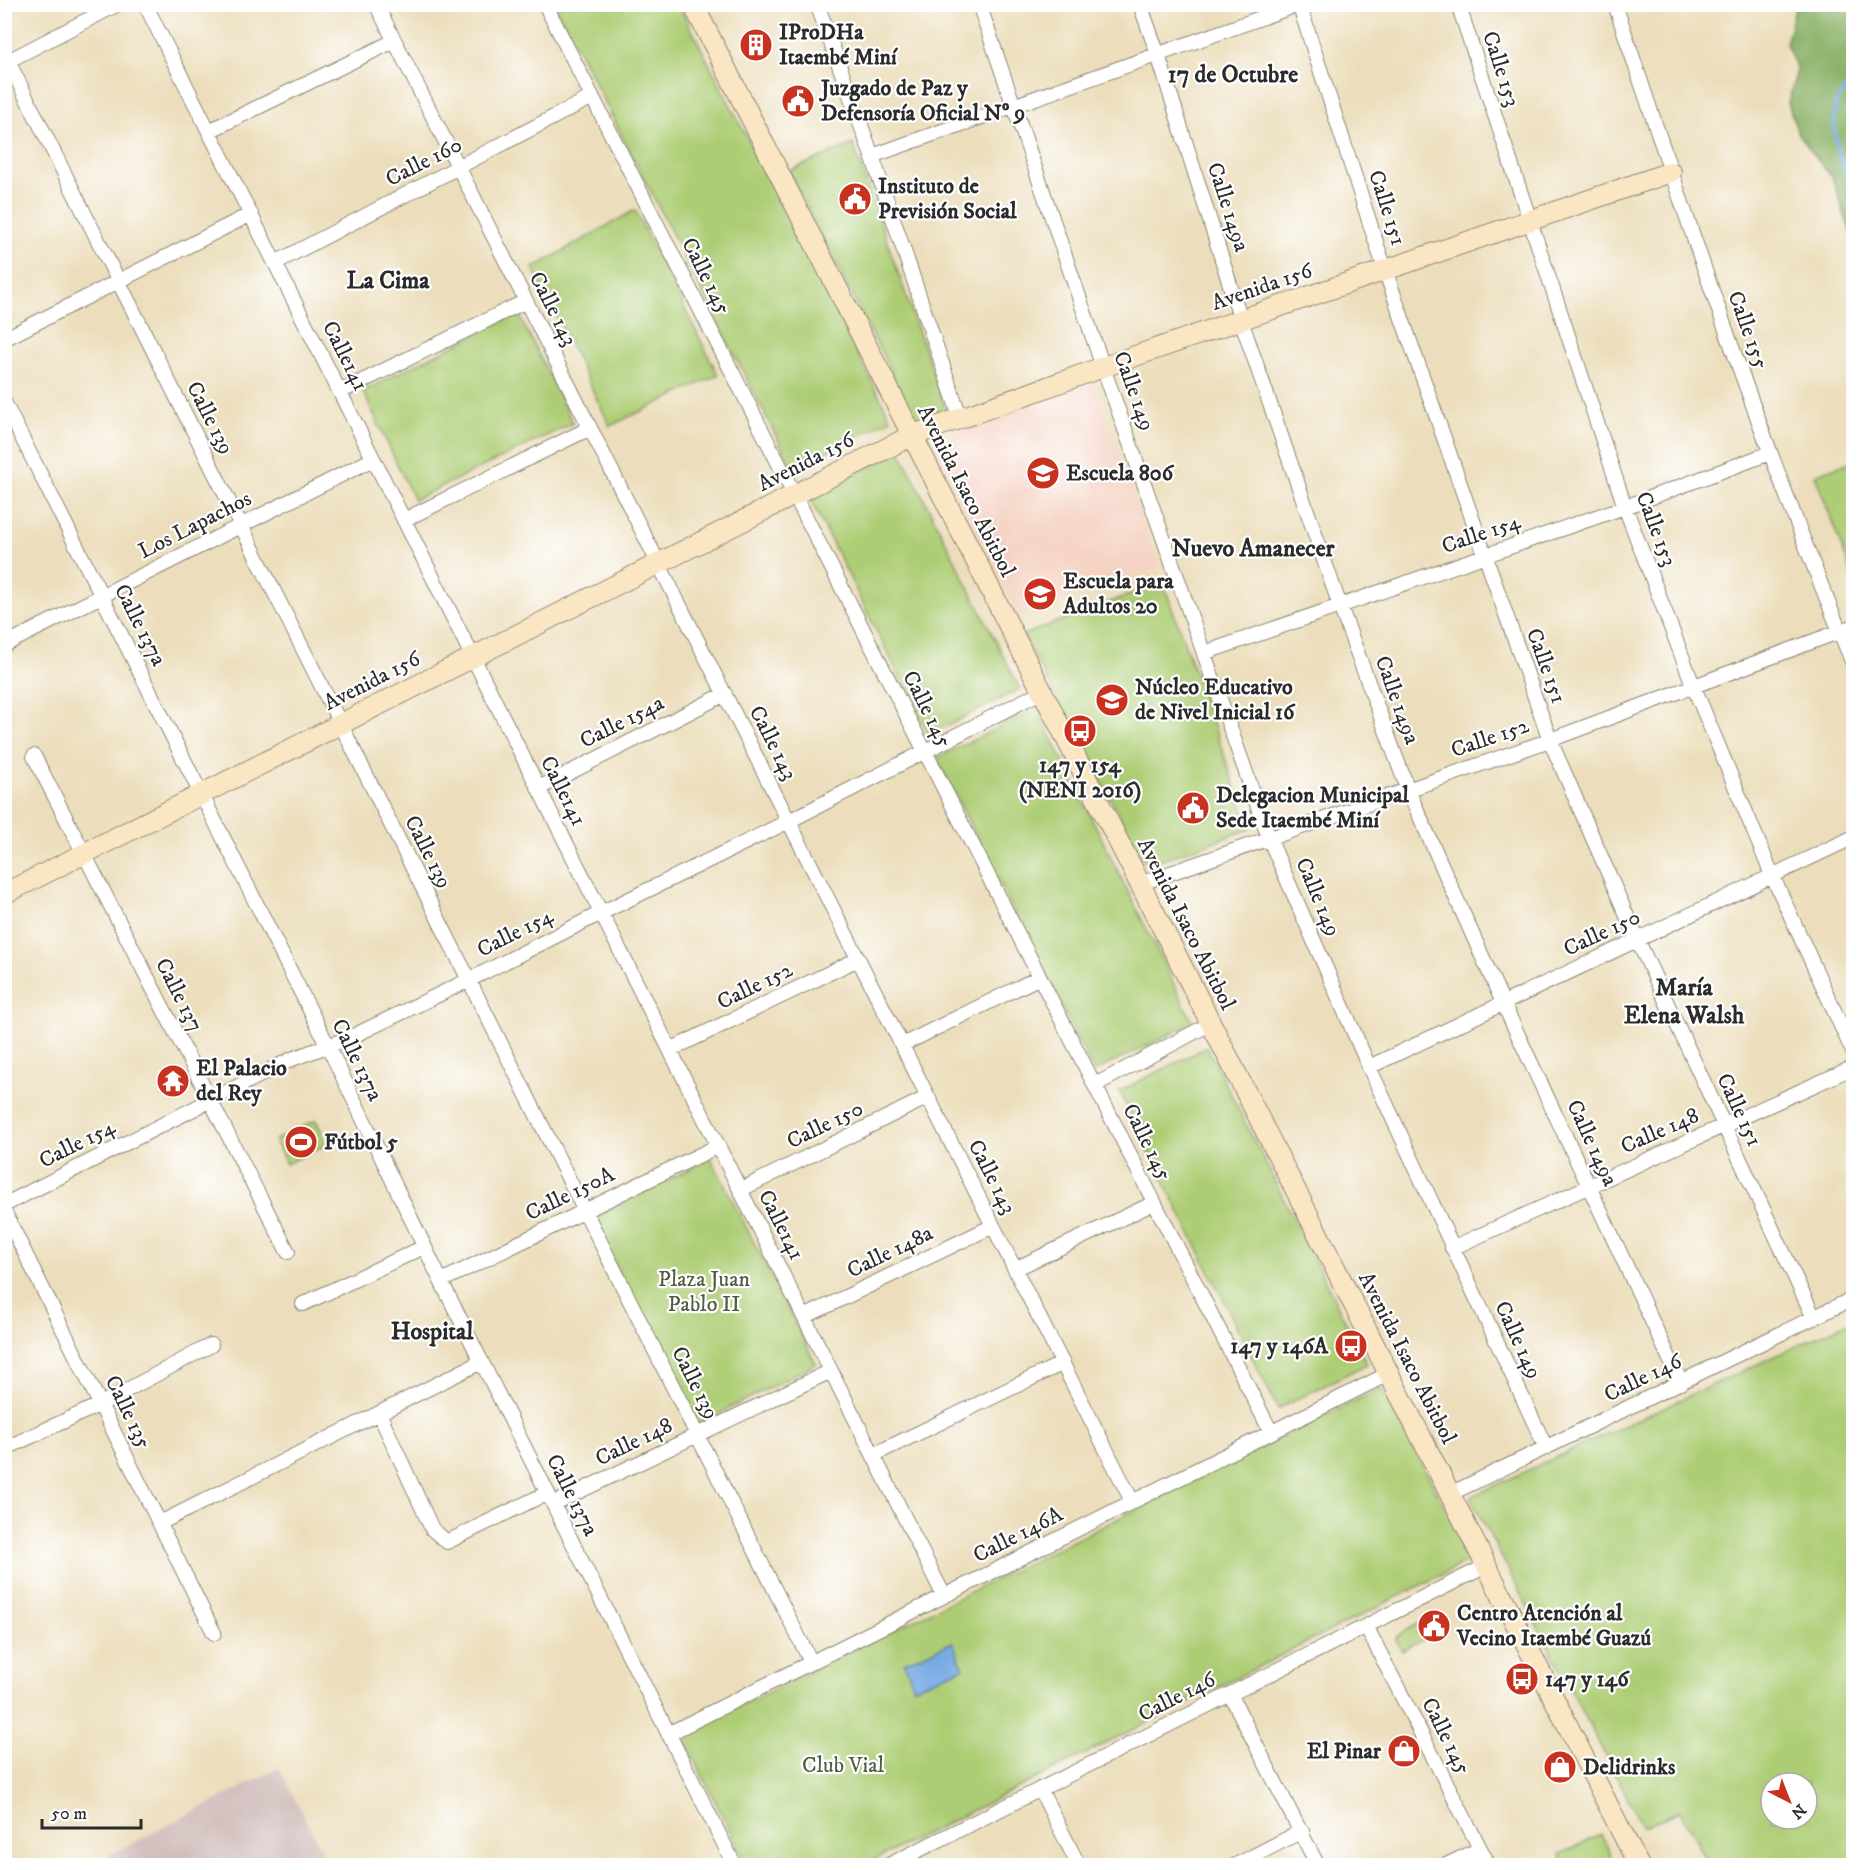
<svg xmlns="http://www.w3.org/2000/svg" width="1858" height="1870" font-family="'IM FELL DW Pica',serif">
<rect width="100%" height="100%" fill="#fff"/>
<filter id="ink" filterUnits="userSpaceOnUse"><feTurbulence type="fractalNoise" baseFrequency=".0167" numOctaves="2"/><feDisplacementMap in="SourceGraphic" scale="12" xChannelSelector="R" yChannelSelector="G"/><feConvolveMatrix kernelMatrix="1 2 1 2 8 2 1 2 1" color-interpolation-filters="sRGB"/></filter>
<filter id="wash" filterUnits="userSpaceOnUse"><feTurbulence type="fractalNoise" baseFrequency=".008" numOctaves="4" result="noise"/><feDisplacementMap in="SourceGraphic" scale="24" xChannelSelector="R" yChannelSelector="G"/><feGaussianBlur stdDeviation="1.35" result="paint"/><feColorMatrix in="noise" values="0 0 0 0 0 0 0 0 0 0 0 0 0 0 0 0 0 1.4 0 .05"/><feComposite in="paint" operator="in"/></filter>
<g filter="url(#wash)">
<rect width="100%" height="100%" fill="#ecdebc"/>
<path fill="#f5d2c2" d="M1094,384L1160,567L1019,617L932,441Z"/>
<path fill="#d1bfbd" d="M279,1768L329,1865H90Z"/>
<path fill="#adcd75" stroke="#6c7c50" stroke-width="1.5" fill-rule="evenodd" d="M555,5H679L891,419L793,469Z
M853,144L947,413L916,421L789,171Z
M635,210L718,375L610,426L533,268Z
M518,313L573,423L414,500L363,391Z
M900,451L1020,689L929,735L809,497Z
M1853,461H1854L1853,578L1815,475Z
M1163,582L1250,829L1146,865L1023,635Z
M1037,708L1193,1023L1094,1072L937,758Z
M1207,1047L1367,1364L1278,1409L1119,1091Z
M316,1120L328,1144L286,1164L275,1140Z
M711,1158L816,1364L697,1425L592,1219Z
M1853,1320V1865H1709L1680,1811L1643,1827L1470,1497ZM1771,1783H1807V1819H1771Z
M1381,1388L1473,1559L864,1865H747L682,1735Z
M1420,1623L1428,1637L1402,1651L1396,1639L1401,1633Z
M1601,1834L1616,1865H1566L1560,1854Z"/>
<path fill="#8ab066" stroke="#5a6e48" stroke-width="1.5" d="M1796,5H1853V239L1832,178L1798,134L1788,103L1797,70L1786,44Z"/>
<path fill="#78abe4" stroke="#526b88" stroke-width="1.5" d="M953,1642L963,1668L914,1688L904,1662Z"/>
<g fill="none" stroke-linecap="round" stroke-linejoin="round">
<path stroke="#78abe4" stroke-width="4" d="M1854,77C1848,85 1838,96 1836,105C1831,129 1838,164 1854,182"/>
</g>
</g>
<g filter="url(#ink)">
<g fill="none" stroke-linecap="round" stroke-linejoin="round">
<g stroke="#8c8474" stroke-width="16">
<path id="street" d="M145,4L944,1596
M376,4L1132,1501
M545,4L1271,1432
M817,4L872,156L960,417
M979,4L1103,367L1269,838L1369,1067L1546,1448
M1140,4L1158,55L1241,320L1340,606L1408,790L1503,1003L1681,1383
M1299,4L1385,270L1550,740L1637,939L1814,1318
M1458,4L1625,507L1693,685L1772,875L1854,1054
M1615,4C1689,227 1764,449 1854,666
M8,61L811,1662
M4,63L118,4
M209,131L394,41
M872,156L1300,4
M275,263L592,97
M4,339L251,214
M340,392L526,301
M4,402L328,1046L441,1281L735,1866
M404,520L590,428
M4,645L373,459
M1204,653L1625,507L1770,453
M34,756L288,1252
M539,788L725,694
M1139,884L1550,740L1854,626
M902,1045L1040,977
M670,1050L858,959
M1369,1067L1854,837
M1095,1085L1210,1024
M740,1190L928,1097
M4,1205L292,1059L349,1038L469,980L601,913L789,821L1041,692
M4,1211L214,1633
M1452,1248L1854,1067
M1015,1269L1154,1203
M441,1281L718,1146
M303,1304L424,1247
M804,1317L993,1226
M379,1413L432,1529L447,1542L547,1493
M4,1449L101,1404L211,1345
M873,1455L1063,1363
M1450,1494L1854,1298
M553,1504L831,1371
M160,1523L481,1362
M1366,1626L1489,1866
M1230,1694L1318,1866
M668,1734L1388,1374
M1040,1789L1079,1866
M887,1866L1486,1566
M1234,1866L1302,1831
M1444,1866L1480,1849"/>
</g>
<g stroke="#8c8474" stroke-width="22">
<path id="secondary" d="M693,4L1639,1866
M4,894L911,436L1103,367L1671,172"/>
</g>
<use href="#street" stroke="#fff" stroke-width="14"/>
<use href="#secondary" stroke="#fbe6c4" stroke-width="20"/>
</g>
</g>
<defs>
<g id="building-disc" transform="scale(1.725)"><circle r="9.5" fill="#c8321e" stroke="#fff"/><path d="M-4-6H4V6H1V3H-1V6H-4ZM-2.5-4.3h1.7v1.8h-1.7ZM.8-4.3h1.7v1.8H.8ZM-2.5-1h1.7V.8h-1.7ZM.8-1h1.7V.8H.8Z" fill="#fff"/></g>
<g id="civic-disc" transform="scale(1.725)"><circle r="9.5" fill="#c8321e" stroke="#fff"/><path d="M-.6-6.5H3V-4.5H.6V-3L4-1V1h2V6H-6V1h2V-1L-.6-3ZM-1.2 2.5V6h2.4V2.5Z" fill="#fff"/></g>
<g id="school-disc" transform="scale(1.725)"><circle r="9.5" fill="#c8321e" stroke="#fff"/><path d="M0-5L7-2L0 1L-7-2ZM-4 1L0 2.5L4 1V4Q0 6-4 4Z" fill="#fff"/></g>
<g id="bus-disc" transform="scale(1.725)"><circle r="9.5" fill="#c8321e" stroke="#fff"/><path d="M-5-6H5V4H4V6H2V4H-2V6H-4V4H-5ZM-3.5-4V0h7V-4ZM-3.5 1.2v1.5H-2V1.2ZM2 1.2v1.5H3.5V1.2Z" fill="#fff"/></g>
<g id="temple-disc" transform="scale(1.725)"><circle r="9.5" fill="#c8321e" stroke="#fff"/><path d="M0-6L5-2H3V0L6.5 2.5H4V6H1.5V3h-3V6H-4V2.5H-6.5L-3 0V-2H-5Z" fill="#fff"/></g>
<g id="stadium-disc" transform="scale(1.725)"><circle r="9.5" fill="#c8321e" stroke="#fff"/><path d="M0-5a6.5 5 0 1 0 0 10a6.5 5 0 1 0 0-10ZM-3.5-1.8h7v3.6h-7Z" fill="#fff"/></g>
<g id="shop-disc" transform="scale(1.725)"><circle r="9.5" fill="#c8321e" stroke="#fff"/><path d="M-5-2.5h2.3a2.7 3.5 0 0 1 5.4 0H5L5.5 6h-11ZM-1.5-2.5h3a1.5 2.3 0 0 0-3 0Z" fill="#fff"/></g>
</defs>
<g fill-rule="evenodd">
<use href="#building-disc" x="756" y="45"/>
<use href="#civic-disc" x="798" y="101"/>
<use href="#civic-disc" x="855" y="199"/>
<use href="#school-disc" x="1043" y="473"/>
<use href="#school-disc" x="1040" y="594"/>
<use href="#school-disc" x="1112" y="700"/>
<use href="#bus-disc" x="1080" y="731"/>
<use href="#civic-disc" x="1193" y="808"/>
<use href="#temple-disc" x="173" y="1081"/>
<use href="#stadium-disc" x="301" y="1142"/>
<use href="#bus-disc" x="1351" y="1346"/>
<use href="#civic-disc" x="1434" y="1626"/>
<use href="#bus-disc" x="1522" y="1679"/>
<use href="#shop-disc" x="1404" y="1751"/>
<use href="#shop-disc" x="1560" y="1767"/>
</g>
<g text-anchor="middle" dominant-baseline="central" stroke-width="4.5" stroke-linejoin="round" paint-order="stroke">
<g font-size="22" font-weight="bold" fill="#2b2b2b" stroke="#fff" text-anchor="start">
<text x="779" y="32">IProDHa<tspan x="779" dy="25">Itaembé Miní</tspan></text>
<text x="821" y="88">Juzgado de Paz y<tspan x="821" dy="25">Defensoría Oficial Nº 9</tspan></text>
<text x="878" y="186">Instituto de<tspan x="878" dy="25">Previsión Social</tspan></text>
<text x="1066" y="473">Escuela 806</text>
<text x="1063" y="581">Escuela para<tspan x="1063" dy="25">Adultos 20</tspan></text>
<text x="1135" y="687">Núcleo Educativo<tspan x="1135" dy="25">de Nivel Inicial 16</tspan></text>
<text x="1080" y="765" text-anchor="middle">147 y 154<tspan x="1080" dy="25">(NENI 2016)</tspan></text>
<text x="1216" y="795">Delegacion Municipal<tspan x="1216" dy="25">Sede Itaembé Miní</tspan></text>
<text x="196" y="1068">El Palacio<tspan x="196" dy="25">del Rey</tspan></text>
<text x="324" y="1142">Fútbol 5</text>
<text x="1328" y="1346" text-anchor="end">147 y 146A</text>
<text x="1457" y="1613">Centro Atención al<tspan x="1457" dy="25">Vecino Itaembé Guazú</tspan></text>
<text x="1545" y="1679">147 y 146</text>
<text x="1381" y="1751" text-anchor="end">El Pinar</text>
<text x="1583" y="1767">Delidrinks</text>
</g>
<g font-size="22" fill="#2b2b2b" stroke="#fff">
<text transform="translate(1501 69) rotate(72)">Calle 153</text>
<text transform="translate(424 162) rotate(-27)">Calle 160</text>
<text transform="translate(1228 207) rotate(72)">Calle 149a</text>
<text transform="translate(1387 208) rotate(72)">Calle 151</text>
<text transform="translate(706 276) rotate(63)">Calle 145</text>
<text transform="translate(1262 287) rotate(-19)">Avenida 156</text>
<text transform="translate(553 309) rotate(63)">Calle 143</text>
<text transform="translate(1748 330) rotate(70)">Calle 155</text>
<text transform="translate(345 356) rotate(63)">Calle141</text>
<text transform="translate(1134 391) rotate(70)">Calle 149</text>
<text transform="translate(210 418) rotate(63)">Calle 139</text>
<text transform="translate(806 462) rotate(-27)">Avenida 156</text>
<text transform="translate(966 491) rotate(63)">Avenida Isaco Abitbol</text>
<text transform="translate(195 525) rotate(-27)">Los Lapachos</text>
<text transform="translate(1656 529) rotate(69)">Calle 153</text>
<text transform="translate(1481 534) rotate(-19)">Calle 154</text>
<text transform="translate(140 625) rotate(63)">Calle 137a</text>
<text transform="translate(1546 666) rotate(70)">Calle 151</text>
<text transform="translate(372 681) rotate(-27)">Avenida 156</text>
<text transform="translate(1397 700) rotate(70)">Calle 149a</text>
<text transform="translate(927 709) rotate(63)">Calle 145</text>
<text transform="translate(622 722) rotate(-27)">Calle 154a</text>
<text transform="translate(1490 738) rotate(-19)">Calle 152</text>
<text transform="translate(773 743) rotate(63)">Calle 143</text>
<text transform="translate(563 791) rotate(63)">Calle141</text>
<text transform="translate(428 852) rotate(63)">Calle 139</text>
<text transform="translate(1318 897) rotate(67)">Calle 149</text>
<text transform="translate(1186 924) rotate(63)">Avenida Isaco Abitbol</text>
<text transform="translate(515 933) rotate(-27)">Calle 154</text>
<text transform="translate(1602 933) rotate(-25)">Calle 150</text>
<text transform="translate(755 986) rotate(-26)">Calle 152</text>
<text transform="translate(179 995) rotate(63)">Calle 137</text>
<text transform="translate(357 1060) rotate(64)">Calle 137a</text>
<text transform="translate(1739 1110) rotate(65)">Calle 151</text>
<text transform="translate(825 1125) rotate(-26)">Calle 150</text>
<text transform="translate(1660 1131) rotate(-24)">Calle 148</text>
<text transform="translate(1147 1142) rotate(63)">Calle 145</text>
<text transform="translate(1592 1143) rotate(65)">Calle 149a</text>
<text transform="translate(77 1144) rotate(-27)">Calle 154</text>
<text transform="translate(992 1177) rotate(63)">Calle 143</text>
<text transform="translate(570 1194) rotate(-26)">Calle 150A</text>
<text transform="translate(781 1225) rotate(63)">Calle141</text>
<text transform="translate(890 1252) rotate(-26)">Calle 148a</text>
<text transform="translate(1518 1340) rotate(65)">Calle 149</text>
<text transform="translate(1407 1358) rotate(63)">Avenida Isaco Abitbol</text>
<text transform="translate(1643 1378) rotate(-26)">Calle 146</text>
<text transform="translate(695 1383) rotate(63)">Calle 139</text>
<text transform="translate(128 1412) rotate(64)">Calle 135</text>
<text transform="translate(634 1442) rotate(-26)">Calle 148</text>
<text transform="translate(572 1495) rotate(63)">Calle 137a</text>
<text transform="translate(1018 1535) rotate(-27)">Calle 146A</text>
<text transform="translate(1177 1697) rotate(-27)">Calle 146</text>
<text transform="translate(1446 1736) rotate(63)">Calle 145</text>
</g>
<g font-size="22" fill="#525c41" stroke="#fff">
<text x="704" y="1279">Plaza Juan<tspan x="704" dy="25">Pablo II</tspan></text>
<text x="843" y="1765">Club Vial</text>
</g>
<g font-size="24" font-weight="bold" fill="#2b2b2b" stroke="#fff">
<text x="1233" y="75">17 de Octubre</text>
<text x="388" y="281">La Cima</text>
<text x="1253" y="549">Nuevo Amanecer</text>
<text x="1684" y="988">María<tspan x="1684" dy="28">Elena Walsh</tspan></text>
<text x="432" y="1332">Hospital</text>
</g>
</g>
<rect width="1858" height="1870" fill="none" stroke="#fff" stroke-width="24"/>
<g transform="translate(1789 1801) rotate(138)"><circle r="28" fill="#ffffff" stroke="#aaaaaa" stroke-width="1.5"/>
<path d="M0-4.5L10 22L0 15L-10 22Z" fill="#c8321e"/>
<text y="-9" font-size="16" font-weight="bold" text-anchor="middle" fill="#2b2b2b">N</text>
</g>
<path d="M42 1819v9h99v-9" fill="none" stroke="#2b2b2b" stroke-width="3"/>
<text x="51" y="1819" font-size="18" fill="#2b2b2b" stroke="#ffffff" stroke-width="4.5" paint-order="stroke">50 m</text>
</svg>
